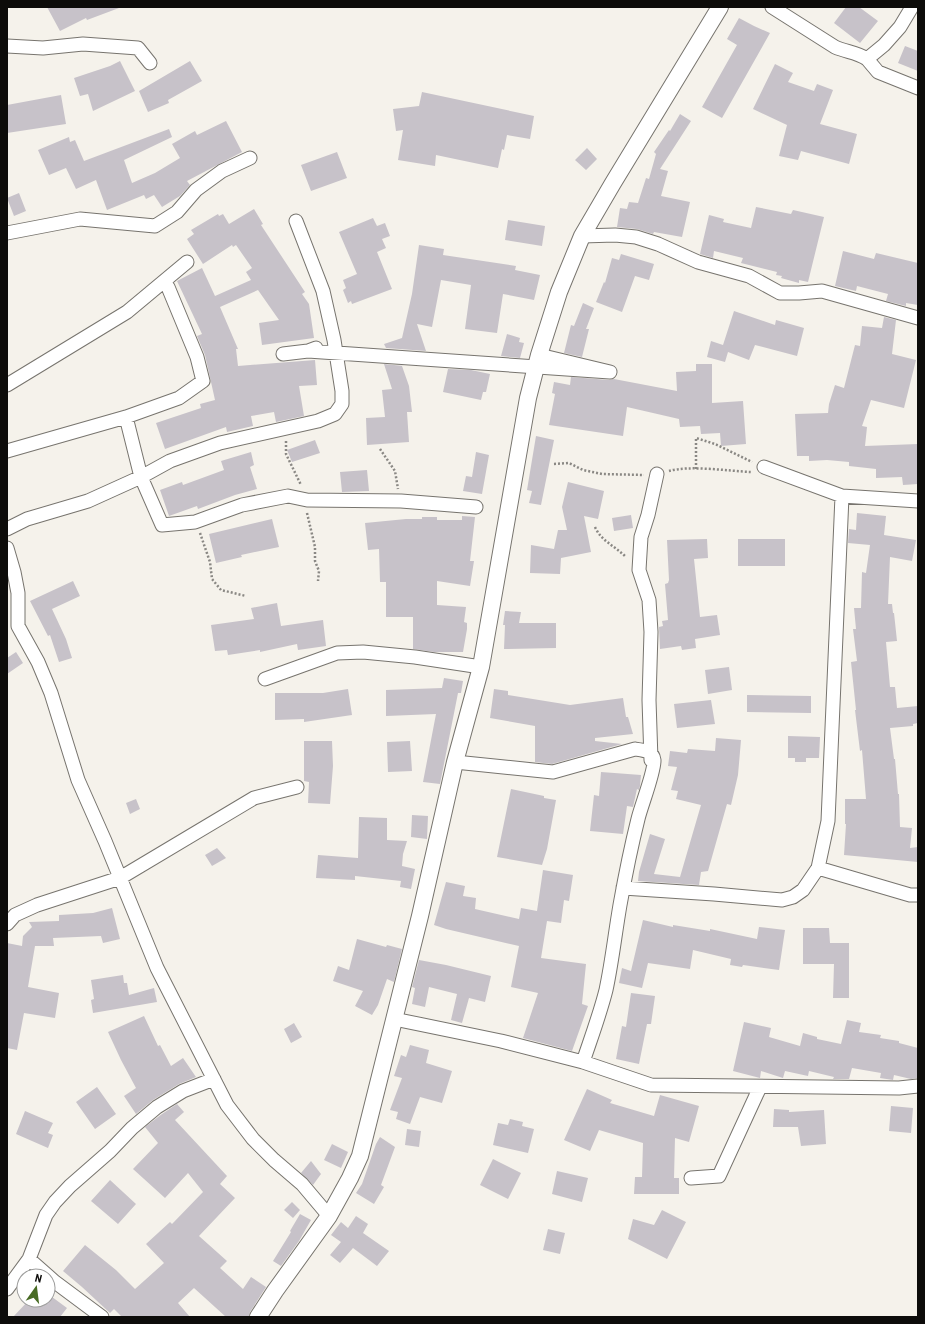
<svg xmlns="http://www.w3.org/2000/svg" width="925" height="1324" font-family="'Roboto Condensed',sans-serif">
<rect width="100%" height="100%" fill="#f5f2eb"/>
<path fill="#c7c2c9" d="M47,7H118L119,8L87,20L86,18L60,31Z
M846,7H859L878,21L860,43L834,23Z
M739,18L754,26L770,33L722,118L702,107L737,45L727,39Z
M905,46L918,51V71L898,63Z
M120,61L135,91L93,111L88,94L80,96L74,78L110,66Z
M190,61L202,81L168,100L169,103L148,112L139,91Z
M775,64L793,73L788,82L814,91L817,84L833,90L820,124L857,134L849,164L801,151L798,160L779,156L787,125L753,109Z
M422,92L534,116L530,139L507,135L504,150L502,149L498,168L436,155L435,166L398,160L403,130L396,131L393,109L419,106Z
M61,95L66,124L7,133V105Z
M680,114L691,121L660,169L668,171L661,196L690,202L682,237L654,232L653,234L637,229L617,227L620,208L627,209L629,202L638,203L646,178L649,179L656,154L654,152L669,130L670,131Z
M226,121L242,152L187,181L190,185L180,196L162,207L154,195L146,199L144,195L107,210L96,180L76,189L66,168L49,175L38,150L69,137L70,142L75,140L84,161L169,129L172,137L124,160L132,183L155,173L180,158L172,144L195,131L197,135Z
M587,148L597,159L586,170L575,160Z
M337,152L347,178L311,191L301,165Z
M19,193L26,211L14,216L7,198Z
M756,207L791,214L793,210L824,217L808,282L799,280V283L781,278L782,276L776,275L777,272L741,263L743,258L714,251L713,258L700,254L709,215L724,219L723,222L751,228Z
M254,209L263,224L261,225L305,292L302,294L309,304L314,338L262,345L259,323L279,320L258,290L220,307L238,349H236L238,366L315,360L317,385L299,386L304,416L276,422L274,412L251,416L253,426L227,432L226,427L165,449L156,423L201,408L200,404L215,400L205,355L197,336L202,334L177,281L202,268L215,296L251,280L246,272L252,268L236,245L233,247L232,245L203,264L187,239L194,234L191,230L218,214L219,216L223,214L229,224Z
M373,218L377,226L385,223L390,236L382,239L386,248L377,252L392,289L352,304L351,301L348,303L343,290L346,288L343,280L357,274L339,232Z
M508,220L545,226L542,246L505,240Z
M419,245L444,249L443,255L516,266L515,270L540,275L534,300L503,294L497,333L465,329L471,285L441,280L432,327L417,324L426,351L386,348L384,344L402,338L412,294Z
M843,251L874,259L876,253L918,263V305L906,303V306L886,301L888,294L857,286L856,291L835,286Z
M621,254L654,264L649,280L635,276L622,312L596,302L604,282L605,283L612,258L619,260Z
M583,303L594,308L586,329H589L582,357L564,353L571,325L574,326Z
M734,311L775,325L776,320L804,328L797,356L755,345L749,360L728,352L725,362L707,357L711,341L723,345Z
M884,317L896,320L892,354L916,360L904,408L871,400L862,426L867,427L865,446L918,444V484L903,485L902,477L876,478V469L849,466V462L827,460L809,461V456H797L795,414L828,413L829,404L835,385L844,388L855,345L860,346L862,326L882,328Z
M507,334L520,338L519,342L524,343L520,358L501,356Z
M384,364L404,366H402L409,386L412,412H407L409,442L367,445L366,418L385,417L382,390L392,389Z
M696,364H712V403L743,401L746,444L721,446L720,433L701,434L700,426L680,427L679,419L627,407L623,436L549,425L555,394L552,393L554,382L570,385L571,377L609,380L614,379L677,391L676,372L696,371Z
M448,369L471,370L490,374L486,392H483L481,400L443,392Z
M536,436L554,440L541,505L529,503L532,491L527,490Z
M315,440L320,453L292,462L287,450Z
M251,452L254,465L250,467L257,489L235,495L198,509L197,506L169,516L160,490L182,482L183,485L224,470L221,461Z
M476,452L489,455L482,494L463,491L466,476L472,477Z
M367,470L369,491L342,492L340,472Z
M568,482L604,491L598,519L584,516L591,552L561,558L560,574L530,573L531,545L554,549L558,530H567L562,507Z
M857,513L886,516L884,535L916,540L912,561L890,557L888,604H892L893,613H894L897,641L886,642L890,687H895L897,708L918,706V723L913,724V726L890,728L894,759H895L898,794H899L900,827L912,828L910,848L918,847V862L844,855L846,824H845V799H866L862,750L860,751L855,710H856L851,662L857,661L853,629H856L854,608H861L862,572L866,573L870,545L848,543L849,529L856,530Z
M631,515L633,528L614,531L612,518Z
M462,516L475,517L470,561H474L470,586L437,581V605L466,607L464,622L467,623V629L463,652H434L413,649V617H386V582H380L379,549L368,550L365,523L406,519H422V517H437V520H462Z
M272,519L279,547L241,555L242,557L216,563L209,534Z
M707,539L708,558L694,559L700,617L717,615L720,635L695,639L696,648L682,650L681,646L660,649L659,627L663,626L662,621L668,620L665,584L668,583L669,580L667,540Z
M738,539H785V566H738Z
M73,581L80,596L52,609L66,639L72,658L59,662L50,635L48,636L30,601Z
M277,603L281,626L323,620L326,646L298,650L297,644L260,652V650L228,655L227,650L215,651L211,625L254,619L251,608Z
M505,611L521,612L519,623H556V648L504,649L505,625H503Z
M16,652L23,663L7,674V658Z
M729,667L732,690L708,694L705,670Z
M444,678L463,681L461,693H458L440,784L423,782L436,714L386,716V690L442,688Z
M348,689L352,715L304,722V719L275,720V693H323Z
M494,689L508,691V695L570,705L623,698L626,717H628L633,734L595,738V741L622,744L552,764L535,762V726L490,718Z
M747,695L811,696V713L747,712Z
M711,700L715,724L677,728L674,704Z
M788,736L820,737L819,758H806V762H795V758H788Z
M716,738L741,740L738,775L731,805L727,804L708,871L701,872L699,885L638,881L639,872L650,834L665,839L654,874L680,877L701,805L676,799L678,791L671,790L677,767L668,766L670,751L687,753L688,749L715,751Z
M304,741H332L333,766L330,804L308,803L309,782L304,781Z
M410,741L412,771L388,772L387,742Z
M601,772L641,775L640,786L639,790L637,789L633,807L627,806L623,834L590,831L594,795L599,796Z
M511,789L544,796V798L556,800L547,849L542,865L497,857Z
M136,799L140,809L130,814L126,803Z
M412,815L428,816L427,839L411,837Z
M359,817L387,818V840L407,841L403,854L402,866L415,869L411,889L400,887L401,881L355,876V880L316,878L318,855L358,858Z
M217,848L226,858L212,866L205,855Z
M543,870L573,875L569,901L564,900L561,923L547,921L541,958L586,964L582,1004L588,1006L572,1051L523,1038L538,993L511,987L519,946L446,929L434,925L446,882L465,886L463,896L476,898L475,909L519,919L521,908L537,911Z
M112,908L120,939L103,943L101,936L53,938L54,946H35L28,987L59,993L55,1018L24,1013L17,1050L7,1048V943L22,946L23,936L32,927L29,922L59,921V915L93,913Z
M643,920L673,927V925L710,931V929L757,939L759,927L785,930L779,970L743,965L742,967L730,965L731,959L693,950L690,969L648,963L642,988L619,983L622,968L631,971Z
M803,928H829L830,943H849V998H833L834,964H803Z
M357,939L386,947L387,945L402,949L394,982L387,979L378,1005L372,1015L355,1006L363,991L333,981L338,966L349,970Z
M419,960L446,965L491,976L485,1002L469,998L462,1023L451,1020L457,994L429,987L425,1007L412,1004L415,988L412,987Z
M123,975L124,983H127L129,995L154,988L157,1002L93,1013L91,1000L94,999L91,980Z
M631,993L655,996L651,1024H647L639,1064L616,1059L622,1026L626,1027Z
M144,1016L158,1046L160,1045L171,1066L183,1058L196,1077L179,1084L153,1100L136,1114L124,1096L136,1088L121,1060L108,1032Z
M847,1020L861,1023L859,1032L881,1035L880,1038L899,1041V1043L918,1048V1078L911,1079L894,1075L893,1080L880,1078L881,1073L852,1068L849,1079H833L834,1077L809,1071L808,1076L785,1071L783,1078L761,1071L760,1078L733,1071L744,1022L771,1028L769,1037L800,1046L803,1033L817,1037V1039L841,1044Z
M294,1023L302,1037L291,1043L284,1029Z
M410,1045L429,1050L426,1063L452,1071L442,1103L420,1097L410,1124L396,1119L398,1112L390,1110L402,1078L394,1076L401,1055L406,1057Z
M97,1087L116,1114L95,1129L76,1102Z
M587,1089L612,1100L610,1103L654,1116L660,1095L699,1106L689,1142L675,1138L674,1178H679V1194H634L635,1177H642L643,1143L599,1130L590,1151L564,1140Z
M177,1104L184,1112L175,1120L227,1176L220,1184L235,1198L199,1236L227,1261L220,1268L243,1289L251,1277L266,1287L250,1312L249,1317H226L194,1288L178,1303L190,1317H122L114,1309L110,1313L82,1287L63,1271L85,1245L116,1270L135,1289L164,1263L146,1244L170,1222L172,1224L203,1192L188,1173L165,1198L133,1169L158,1143L145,1127L162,1114Z
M891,1106L913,1108L911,1133L889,1131Z
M774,1109L789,1110V1112L824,1110L826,1144L801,1146L798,1127H773Z
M25,1111L53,1123L48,1133L53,1135L48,1148L16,1134Z
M510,1119L523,1122L522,1126L534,1129L528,1153L493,1145L498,1123L508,1125Z
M407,1129L421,1131L419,1147L405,1145Z
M380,1137L395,1147L381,1185L384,1187L374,1204L356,1193L362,1184L376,1144Z
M332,1144L348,1152L341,1168L324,1160Z
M493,1159L521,1173L508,1199L480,1185Z
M311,1161L321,1174L313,1185L301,1173Z
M557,1171L588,1178L582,1202L552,1194Z
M110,1180L136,1204L118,1224L91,1201Z
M292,1202L300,1210L293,1218L284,1210Z
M662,1210L686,1222L667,1259L628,1239L633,1219L654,1225Z
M300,1214L311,1220L299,1241L281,1266L273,1261L291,1232L290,1231Z
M356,1216L368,1224L363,1233L389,1251L377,1266L353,1248L340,1263L330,1255L341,1242L331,1235L341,1222L348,1228Z
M548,1229L565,1233L560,1254L543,1250Z
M48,1294L67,1308L60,1317H13L29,1300H48Z"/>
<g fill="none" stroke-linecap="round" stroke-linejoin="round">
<g stroke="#77746e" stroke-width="15">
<path id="minor" d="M772,7L835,47C846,52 857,52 867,59L884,45L900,27L912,7
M7,46L43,48L83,44L138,48L150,63
M867,59L878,72L918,88
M7,233L80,219L155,226L177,212L196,190L222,171L250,158
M582,236L615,235L636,237L658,244L698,262L749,276L780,293H799L822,291L918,318
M308,351L610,372L539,355
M283,354L308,351L316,348
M7,385L127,312L187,262
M126,417L141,477L162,525L195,522L242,505L288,496L307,500L401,501L476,507
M7,451L126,417L179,398L203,381L197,357L168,287
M764,467L842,496L918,501
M7,529L27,519L88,501L141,477L170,461L220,443L318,421L335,414L342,404V391L334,340L323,291L296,221
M7,548L14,572L18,593V626L38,662L51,693L78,780L105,841L157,968L227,1105L253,1139L274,1160L302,1184L329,1216
M265,679L337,653L363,652L415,657L481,667
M651,760L649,700L651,632L649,600L639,570L641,537L648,515L657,474
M455,762L553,772L635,749C643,750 653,751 654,760C655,771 641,806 638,819C631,847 625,877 620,905C615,934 612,962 606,990C600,1014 591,1038 583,1062
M818,868L910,895H918
M623,888L714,894L782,900L793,897L803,890L818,868L828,821L842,496
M7,924L15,915L37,905L120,878L254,798L297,787
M394,1019L501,1041L583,1062L651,1085L899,1088L918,1086
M691,1178L719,1176L760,1087
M29,1259L55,1282L102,1317
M7,1289L29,1259L46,1215L55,1202L70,1186L110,1151L132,1128L157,1107L183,1091L214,1079"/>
</g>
<g stroke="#77746e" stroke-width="18">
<path id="tertiary" d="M258,1317L275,1291L329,1216L350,1178L360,1156L420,916L455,762L481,667L528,398L539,355L559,292L582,236L613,183L720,7"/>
</g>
<path stroke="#8a8884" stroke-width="2.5" stroke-dasharray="2 2" stroke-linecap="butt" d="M286,441V454L301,485
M380,449L395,471L398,489
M554,464L569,463L583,470L602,474L644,475
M696,469V438L715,444L752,462
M669,471C690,465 728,471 751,472
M307,513L315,547V561L319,571L318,581
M595,527C601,541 615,546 626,557
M200,533L210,562L212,579L221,590L246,596"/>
<use href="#minor" stroke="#fff" stroke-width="13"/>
<use href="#tertiary" stroke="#fff" stroke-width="16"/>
</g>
<rect width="925" height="1324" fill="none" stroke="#0d0c0a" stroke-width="16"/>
<g transform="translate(36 1288) rotate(14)"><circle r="19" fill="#ffffff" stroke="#9e9e9d"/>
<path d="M0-3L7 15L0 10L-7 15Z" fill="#486b24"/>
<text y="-6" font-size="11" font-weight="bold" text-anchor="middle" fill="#0d0c0a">N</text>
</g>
</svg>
